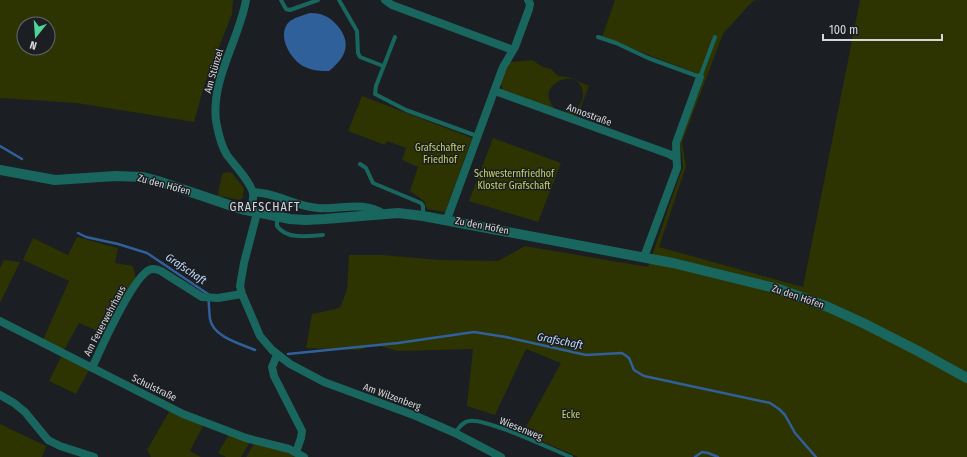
<svg xmlns="http://www.w3.org/2000/svg" width="967" height="457" font-family="'Fira Sans Condensed',sans-serif">
<rect width="100%" height="100%" fill="#1b1e22"/>
<path fill="#2e3302" fill-rule="evenodd" d="M0,0H233L232,14L204,86L194,122L77,103L0,98ZM24,24H48V48H24Z
M615,0H755L749,5L723,34L682,142L686,166L659,247L803,287L860,0H967V457H578L532,437L535,430L526,427L561,363L526,349L495,415L467,406L473,349L397,351L373,344L360,350L306,348L312,314L340,308L347,290L349,255H382L440,260L498,261L525,246L648,267L683,166L680,142L703,76L602,37Z
M509,60L512,62L532,60L543,67L551,69L558,76L568,77L589,86L577,117L563,112C574,112 584,105 583,93C579,62 528,88 558,111L504,91C497,83 506,69 509,60Z
M362,96L472,138L445,212L427,209L424,201L410,191L418,167L402,160L406,148L387,141L385,145L348,131Z
M493,138L561,163L538,222L469,201Z
M227,172L232,173L244,188L243,197L240,200L219,196L218,193L222,175L224,173Z
M77,237L118,248L115,263L133,266L136,279L105,334L79,323L64,350L43,340L69,281L23,260L33,238L68,255Z
M4,260L20,262L0,303V268Z
M62,355L89,370L76,394L49,381Z
M170,410L204,424L190,451L201,457H151L147,450Z
M0,424L46,446L42,457H0Z
M229,434L250,442L241,457H226L218,453Z
M254,444L280,450L296,457H246Z"/>
<path fill="#306099" d="M310,13C321,13 328,16 335,23C352,41 348,56 329,71C321,71 313,71 305,67C291,61 275,34 290,21C296,17 304,15 310,13Z"/>
<g fill="none" stroke-linecap="round" stroke-linejoin="round">
<path stroke="#306099" stroke-width="2.5" d="M0,146L22,159
M78,233L86,237L118,244L147,253L208,294C209,302 209,311 210,319C213,337 241,344 255,350
M288,354L398,343L474,332L506,337L586,355L622,353L629,358L634,370L644,376L770,403L779,409L785,415L795,433L816,457
M695,457L702,452L708,453L718,457"/>
<path stroke="#18665d" stroke-width="4" d="M281,0L286,9L290,10L318,0
M339,0L357,31L358,53L360,57L383,66
M395,37L376,86L375,94L406,110L477,136
M598,37L616,43L648,58L700,77L715,37
M360,164L366,168L373,183L421,203L423,206V215
M277,217V226C287,240 308,236 323,235
M455,433C459,428 462,422 469,421C484,417 553,450 571,457"/>
<path stroke="#18665d" stroke-width="8" d="M246,0C239,40 211,79 216,121C218,132 221,146 227,155C235,166 250,181 253,193C254,199 251,206 251,211
M385,0L392,5L513,50
M495,91L669,154L676,158
M253,192C259,193 265,193 271,195C287,199 301,207 318,208C342,210 362,200 384,214
M257,213L244,263L240,286L242,294L260,336L272,350L290,364L324,382L416,416L455,433L501,457
M447,219L503,67L515,47L529,9L530,4L528,0
M644,257L677,168L676,143L700,77
M0,321L183,414L246,438L289,449L304,457
M277,355L272,367L274,376L302,431L301,438L296,452
M92,368C101,348 132,279 149,270C153,268 157,269 161,271L202,297L218,298L242,294
M0,395L14,403L25,412L48,440L60,446L94,457"/>
<path stroke="#18665d" stroke-width="10" d="M0,170L55,180L116,176L143,177L158,181L241,209L290,219L305,220L325,219L398,213L423,216L673,263L779,289L828,307L863,323L918,351L967,378"/>
</g>
<g text-anchor="middle" dominant-baseline="central" stroke-width="3" stroke-linejoin="round" paint-order="stroke">
<g font-size="10" fill="#d5d7da" stroke="#1b1e22">
<text transform="translate(214 71) rotate(-74)">Am Stünzel</text>
<text transform="translate(589 115) rotate(20)">Annostraße</text>
<text transform="translate(164 185) rotate(15)">Zu den Höfen</text>
<text transform="translate(482 226) rotate(11)">Zu den Höfen</text>
<text transform="translate(798 297) rotate(19)">Zu den Höfen</text>
<text transform="translate(105 321) rotate(-62)">Am Feuerwehrhaus</text>
<text transform="translate(154 388) rotate(26)">Schulstraße</text>
<text transform="translate(392 397) rotate(20)">Am Wilzenberg</text>
<text transform="translate(521 429) rotate(22)">Wiesenweg</text>
</g>
<g font-size="10" fill="#c5d466" stroke="#1b1e22">
<text x="440" y="148">Grafschafter<tspan x="440" dy="12">Friedhof</tspan></text>
<text x="514" y="174">Schwesternfriedhof<tspan x="514" dy="12">Kloster Grafschaft</tspan></text>
<text x="571" y="415">Ecke</text>
</g>
<g font-size="11" font-style="italic" fill="#bed9fa" stroke="#1b1e22">
<text transform="translate(186 269) rotate(34)">Grafschaft</text>
<text transform="translate(560 341) rotate(11)">Grafschaft</text>
</g>
<g font-size="12" letter-spacing="1" fill="#d5d9de" stroke="#1b1e22">
<text x="265" y="207">GRAFSCHAFT</text>
</g>
</g>
<g transform="translate(36 36) rotate(197)"><circle r="19" fill="#1b1e22" stroke="#65686c"/>
<path d="M0-3L7 15L0 10L-7 15Z" fill="#50d398"/>
<text y="-6" font-size="11" font-weight="bold" text-anchor="middle" fill="#d5d7da">N</text>
</g>
<path d="M823 34v6h119v-6" fill="none" stroke="#d5d7da" stroke-width="2"/>
<text x="829" y="34" font-size="12" fill="#d5d7da" stroke="#1b1e22" stroke-width="3" paint-order="stroke">100 m</text>
</svg>
